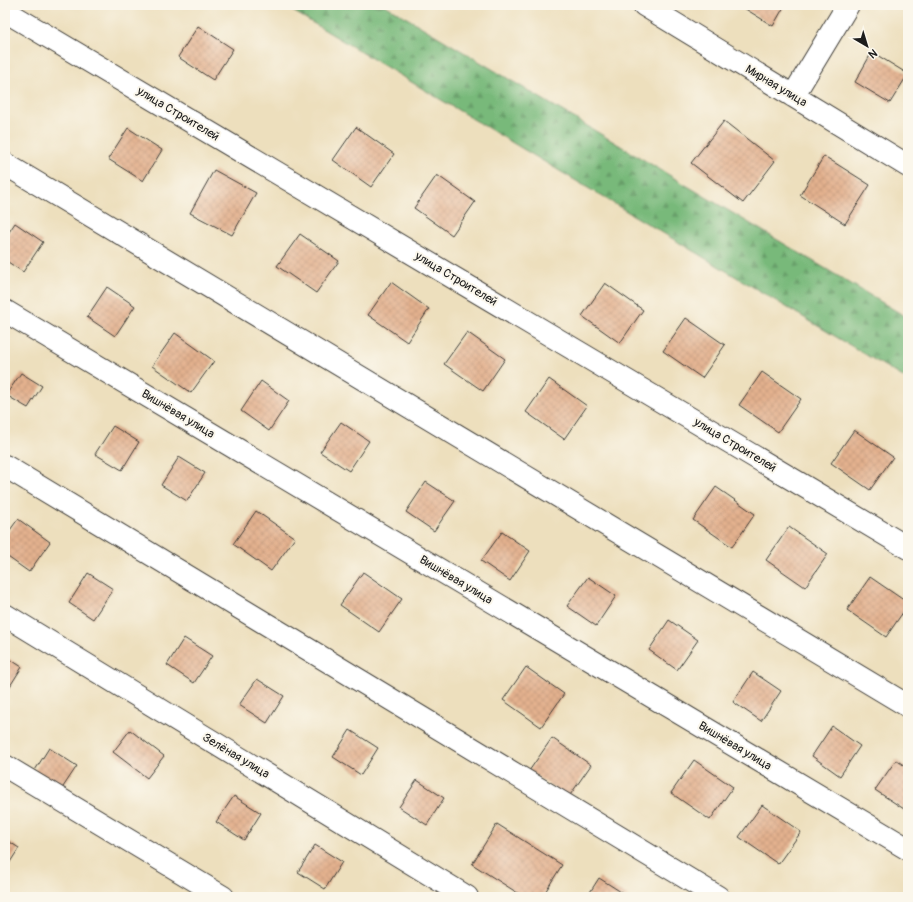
<svg xmlns="http://www.w3.org/2000/svg" width="913" height="902" font-family="Pangolin,sans-serif">
<defs>
<pattern id="forest-firs" width="22" height="20" patternUnits="userSpaceOnUse"><rect width="22" height="20" fill="#78b97a"/><path d="M5 1l3.5 6h-7zM16 11l3.5 6h-7z" fill="#679e69"/></pattern>
<pattern id="building-cross-hatch" width="8" height="8" patternUnits="userSpaceOnUse"><rect width="8" height="8" fill="#e3b18e"/><path d="M0 0l8 8M0 8l8-8" fill="none" stroke="#c2987a"/></pattern>
</defs>
<rect width="100%" height="100%" fill="#fbf7ec"/>
<filter id="ink" filterUnits="userSpaceOnUse"><feTurbulence type="fractalNoise" baseFrequency=".025" numOctaves="2"/><feDisplacementMap in="SourceGraphic" scale="8" xChannelSelector="R" yChannelSelector="G"/><feConvolveMatrix kernelMatrix="1 2 1 2 8 2 1 2 1" color-interpolation-filters="sRGB"/></filter>
<filter id="wash" filterUnits="userSpaceOnUse"><feTurbulence type="fractalNoise" baseFrequency=".012" numOctaves="4" result="noise"/><feDisplacementMap in="SourceGraphic" scale="16" xChannelSelector="R" yChannelSelector="G"/><feGaussianBlur stdDeviation="0.9" result="paint"/><feColorMatrix in="noise" values="0 0 0 0 0 0 0 0 0 0 0 0 0 0 0 0 0 1.4 0 .05"/><feComposite in="paint" operator="in"/></filter>
<g filter="url(#wash)">
<rect width="100%" height="100%" fill="#eddfbd"/>
<path fill="url(#forest-firs)" stroke="#4a6a4b" d="M283,5H385L908,318V380Z"/>
<g id="blocks">
<path fill="url(#building-cross-hatch)" d="M739,5H785L773,26Z
M198,26L233,49L213,80L178,57Z
M872,52L908,74L890,103L855,82Z
M724,121L775,161L743,203L691,163Z
M356,127L394,154L371,187L333,160Z
M128,128L162,150L143,181L108,159Z
M824,156L870,185L845,224L800,195Z
M214,170L256,193L232,235L190,213Z
M437,175L475,202L452,235L414,208Z
M15,223L43,242L23,272L5,260V238Z
M300,234L339,261L316,293L277,266Z
M391,282L429,309L407,342L368,315Z
M605,283L643,310L620,343L582,316Z
M107,287L135,306L115,336L87,317Z
M686,318L725,345L702,378L663,351Z
M467,332L505,359L483,391L444,364Z
M175,333L214,361L191,393L152,366Z
M762,372L801,399L778,432L739,405Z
M21,373L42,386L28,408L6,395Z
M549,379L587,406L564,439L526,412Z
M261,381L289,401L269,431L241,411Z
M341,422L369,441L349,471L320,452Z
M113,426L139,442L122,470L95,454Z
M854,430L893,457L870,490L831,463Z
M179,457L205,473L187,501L161,485Z
M426,482L455,501L434,531L406,512Z
M716,487L755,514L732,547L693,520Z
M256,511L295,538L271,571L233,544Z
M18,519L50,542L29,572L5,555V537Z
M789,527L828,554L805,587L766,560Z
M502,532L530,551L510,581L481,561Z
M363,572L402,599L379,632L340,605Z
M88,573L113,589L93,619L69,603Z
M588,577L616,596L596,626L567,606Z
M870,577L908,603V605L886,637L847,610Z
M669,620L698,640L677,670L649,650Z
M184,638L212,656L194,683L167,665Z
M5,656L22,667L5,694Z
M526,667L564,694L541,727L503,700Z
M753,672L781,691L761,721L733,702Z
M257,679L284,696L267,723L239,705Z
M832,726L860,746L840,776L812,756Z
M130,730L164,756L147,778L113,752Z
M350,730L378,748L361,775L333,757Z
M552,738L591,765L568,798L529,771Z
M49,748L77,766L59,793L32,775Z
M694,760L733,787L710,820L671,793Z
M896,760L908,768V803L904,809L875,790Z
M417,780L444,798L427,825L399,807Z
M234,796L261,813L244,840L216,822Z
M762,805L801,832L778,864L739,837Z
M497,824L562,865L542,897H524L472,864Z
M5,839L19,848L5,870Z
M315,845L342,862L325,889L298,872Z
M599,878L629,897H587Z"/>
</g>
</g>
<g filter="url(#ink)">
<use href="#blocks" fill-opacity="0" stroke="#3b3934" stroke-width="1"/>
<g fill="none" stroke-linecap="round" stroke-linejoin="round">
<g stroke="#3b3934" stroke-width="24">
<path id="minor" d="M644,5L908,166
M5,11L908,548
M793,96L848,5
M5,164L908,706
M5,311L908,849
M5,466L718,897
M5,615L467,897
M5,766L223,897"/>
</g>
<use href="#minor" stroke="#fff" stroke-width="22"/>
</g>
</g>
<g text-anchor="middle" dominant-baseline="central" stroke-width="4" stroke-linejoin="round" paint-order="stroke">
<g font-size="12" fill="#1c1c1c" stroke="#fbf7ec">
<text transform="translate(776 86) rotate(31)">Мирная улица</text>
<text transform="translate(178 114) rotate(31)">улица Строителей</text>
<text transform="translate(456 279) rotate(31)">улица Строителей</text>
<text transform="translate(178 414) rotate(31)">Вишнёвая улица</text>
<text transform="translate(735 445) rotate(31)">улица Строителей</text>
<text transform="translate(456 580) rotate(31)">Вишнёвая улица</text>
<text transform="translate(735 746) rotate(31)">Вишнёвая улица</text>
<text transform="translate(236 756) rotate(31)">Зелёная улица</text>
</g>
</g>
<rect width="913" height="902" fill="none" stroke="#fbf7ec" stroke-width="20"/>
<g transform="translate(867 46) rotate(142)" stroke="#fbf7ec" stroke-width="3" paint-order="stroke">
<path d="M0-3L7 15L0 10L-7 15Z" fill="#1c1c1c"/>
<text y="-6" font-size="11" font-weight="bold" text-anchor="middle" fill="#1c1c1c">N</text>
</g>
</svg>
